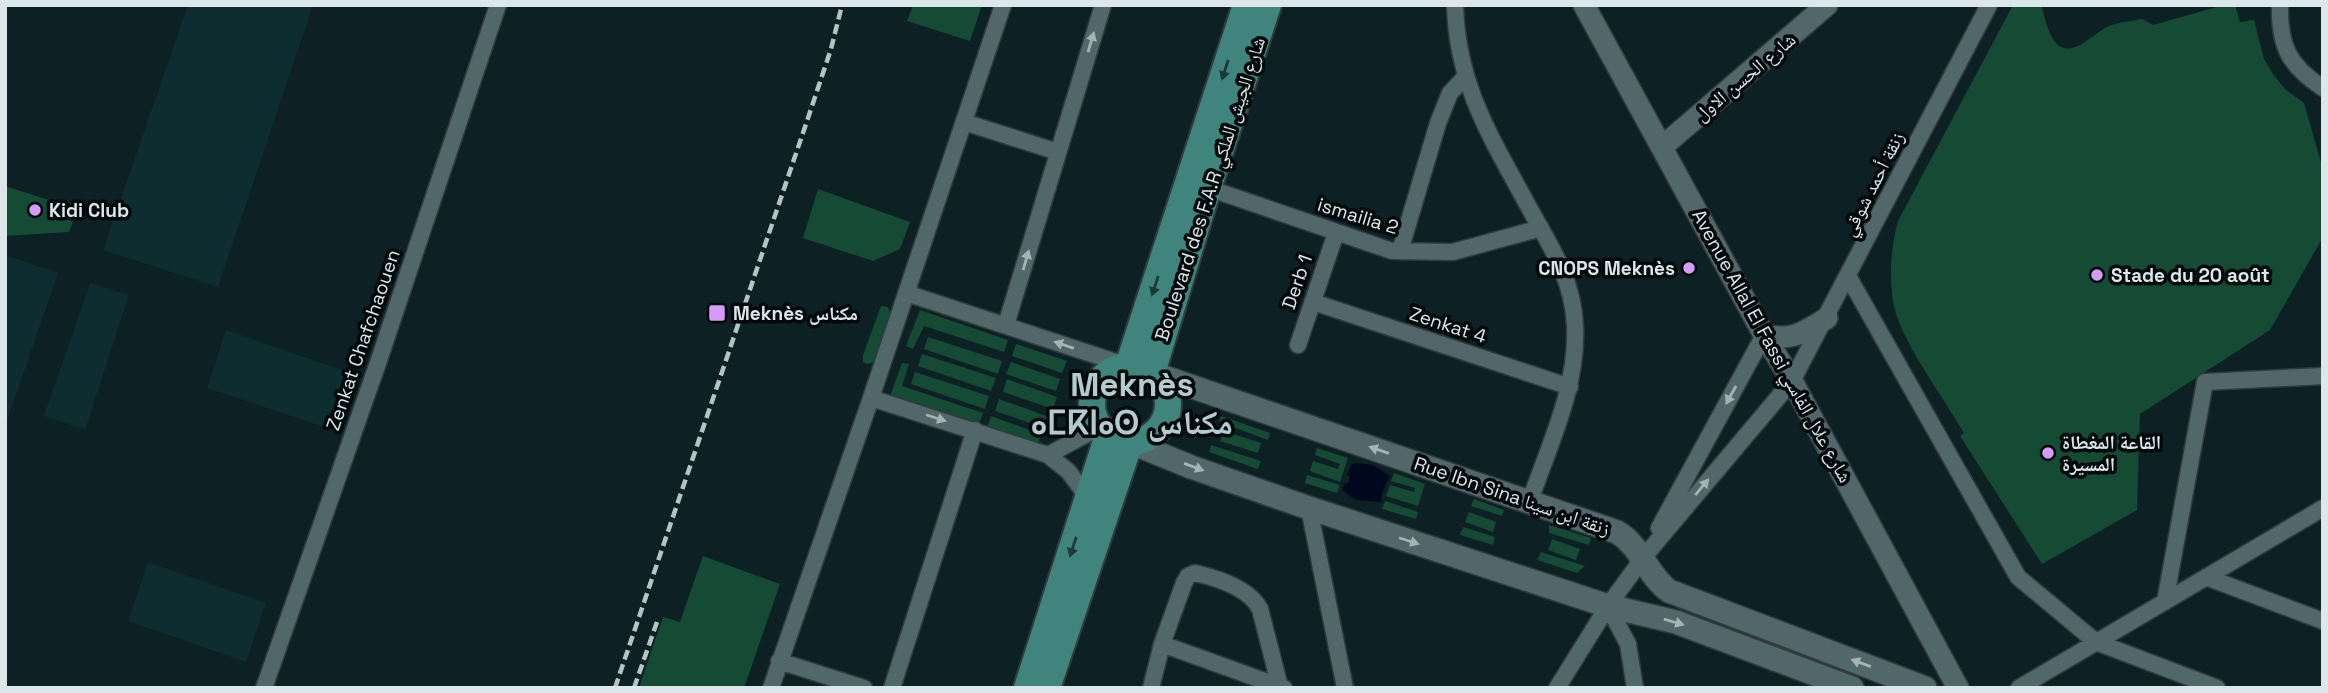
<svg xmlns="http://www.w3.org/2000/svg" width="2328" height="693" font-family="'Space Grotesk','Noto Naskh Arabic','Noto Sans Tifinagh',sans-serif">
<rect width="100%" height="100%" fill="#0d2124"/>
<path fill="#0d2d30" d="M188,5H313L218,287L103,250Z
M5,255L58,273L5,427Z
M90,283L129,295L85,430L44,416Z
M226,330L345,371L327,428L207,388Z
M148,562L266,603L246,662L128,621Z"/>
<path fill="#154a35" d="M913,5H982L970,41L907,21Z
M2013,5H2041C2047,24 2052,60 2080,45C2090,39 2099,31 2109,26C2119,22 2132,21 2142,19L2153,25L2224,5H2235L2240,22L2254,20L2264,59L2273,74L2286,90L2304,103L2323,169V237L2270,330L2140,414L2137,510L2042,564L1960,436L1964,433C1943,397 1909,352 1896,314C1888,285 1890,250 1898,221Z
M5,186L55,202L54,207L76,213L69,232L5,236Z
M818,189L910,222L900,249L873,261L803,238Z
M881,306L888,307L891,314L875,362L867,364L863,362V355Z
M920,310L1008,340L1004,352L924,326L913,349L906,346Z
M928,337L1002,361L998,374L924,349Z
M1016,344L1067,361L1062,373L1012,356Z
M922,354L996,378L991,391L918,366Z
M1011,362L1060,379L1056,391L1006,374Z
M902,363L909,364L902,386L983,413L978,427L889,399Z
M915,372L989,396L985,409L911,384Z
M1007,379L1057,397L1053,409L1003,392Z
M999,399L1049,417L1045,428L995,411Z
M991,416L1041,434L1038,445L987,428Z
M1221,416L1270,433L1268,440L1219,422Z
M1224,431L1261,443L1258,453L1220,441Z
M1211,445L1261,461L1258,469L1209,452Z
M1317,448L1348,458L1340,482L1310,471L1313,461L1338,469L1340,464L1315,455Z
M1394,473L1425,484L1418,506L1386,496L1390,485L1414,492L1415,488L1391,481Z
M1307,475L1340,485L1337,493L1305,483Z
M1474,499L1504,510L1502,516L1471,506Z
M1385,501L1418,512L1416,519L1382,509Z
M1469,512L1496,522L1493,532L1465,522Z
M1549,525L1591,538L1589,545L1549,533Z
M1463,527L1495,537L1493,545L1460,535Z
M1552,539L1580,549L1576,560L1548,550Z
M1541,552L1585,566L1577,573L1537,560Z
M703,556L780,584L744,688H639L663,617L680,622Z"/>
<path fill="#00081d" d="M1357,463L1373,465L1390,476L1382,493L1381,502L1356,500L1342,490L1345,483H1348L1350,476L1347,475L1352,464Z"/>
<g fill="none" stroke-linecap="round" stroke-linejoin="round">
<g stroke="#303b3d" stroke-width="19">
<path id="minor" d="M1455,5C1457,88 1494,142 1532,213C1553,250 1573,281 1575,326C1578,387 1549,445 1530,501
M2280,5C2279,46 2289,66 2323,88
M964,122L1058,152
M1208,188L1392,251L1453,252L1541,228
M1400,251L1438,123L1450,93L1465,77
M1848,276L2018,577L2096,642L2217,688
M906,293L1128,366
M1313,302L1570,387
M1006,325L1103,5
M1298,345L1336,233
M871,398L1048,455L1100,427
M1048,455L1068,471L1089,499
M1309,508L1345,688
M1659,528L1764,335
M2206,577L2323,621
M2165,602L2205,382L2323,376
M1608,606L1628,644L1635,688
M1162,644L1284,688
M779,661L864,688
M264,688L378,363L498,5
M771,688L871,398L1003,5
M892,688L975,430
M1151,688L1162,644L1184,583L1188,576L1195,573C1217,578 1249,588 1260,609L1280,687
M1557,688L1608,606L1643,558L1792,381L1989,5
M2019,688L2323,508"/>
</g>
<g stroke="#303b3d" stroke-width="24">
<path id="tertiary" d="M1584,5L1764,335L1792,381L1958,688
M1662,147L1827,5
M1764,335C1793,341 1803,333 1827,318"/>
</g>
<g stroke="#303b3d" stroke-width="26">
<path id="secondary" d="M1152,373L1617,532C1641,546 1647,575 1669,591L1925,688
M1130,442L1191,467L1309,508L1608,606L1676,622L1852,688"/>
</g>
<g stroke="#303b3d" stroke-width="30">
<path id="primary" d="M1128,366L1246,5
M1092 404a38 38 0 1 1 76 0a38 38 0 1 1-76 0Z
M1152,373L1208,188L1268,5
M1027,688L1108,435
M1047,688L1130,442"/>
</g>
<use href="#minor" stroke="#51676a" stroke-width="16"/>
<use href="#tertiary" stroke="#51676a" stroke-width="21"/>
<use href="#secondary" stroke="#51676a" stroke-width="23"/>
<use href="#primary" stroke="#40847e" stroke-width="26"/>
<path stroke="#b6c3c5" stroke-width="4.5" stroke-dasharray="10 5" stroke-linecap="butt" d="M615,688L807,121L831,49L842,5
M634,688L657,622"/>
</g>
<defs><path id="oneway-solid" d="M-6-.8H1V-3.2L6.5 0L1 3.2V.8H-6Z" transform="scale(1.75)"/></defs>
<g fill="#a4b4b6">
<use href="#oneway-solid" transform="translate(1091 42) rotate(-73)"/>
<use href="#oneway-solid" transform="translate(1026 260) rotate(-74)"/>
<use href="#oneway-solid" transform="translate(1064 345) rotate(-161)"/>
<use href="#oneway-solid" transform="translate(1731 395) rotate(119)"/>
<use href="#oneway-solid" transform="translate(936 418) rotate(18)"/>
<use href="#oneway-solid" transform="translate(1379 450) rotate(-161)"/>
<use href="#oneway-solid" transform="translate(1194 467) rotate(20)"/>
<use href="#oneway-solid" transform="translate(1702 487) rotate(-50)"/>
<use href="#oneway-solid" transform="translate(1409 541) rotate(18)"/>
<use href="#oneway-solid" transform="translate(1674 622) rotate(16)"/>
<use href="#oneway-solid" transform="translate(1861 663) rotate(-160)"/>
</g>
<g fill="#1b3a38">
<use href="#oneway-solid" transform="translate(1225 70) rotate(108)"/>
<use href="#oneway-solid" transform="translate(1155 286) rotate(108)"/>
<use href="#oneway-solid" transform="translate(1073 547) rotate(108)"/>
</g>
<g fill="#d69bfa" stroke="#03090a" stroke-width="2.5">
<circle cx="35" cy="210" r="7"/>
<circle cx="1689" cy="268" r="7"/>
<circle cx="2097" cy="275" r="7"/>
<rect x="708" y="304" width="18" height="18" rx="3.5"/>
<circle cx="2048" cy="453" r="7"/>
</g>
<g text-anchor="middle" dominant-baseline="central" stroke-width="7" stroke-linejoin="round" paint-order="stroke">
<g font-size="19" fill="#dbe7e8" stroke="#03090a">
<text transform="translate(1745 77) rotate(-40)">شارع الحسن الاول</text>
<text transform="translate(1873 184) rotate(-63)">زنقة أحمد شوقي</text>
<text transform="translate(1210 189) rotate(-72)">Boulevard des F.A.R شارع الجيش الملكي</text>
<text transform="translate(1358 216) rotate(17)">ismailia 2</text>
<text transform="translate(1297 282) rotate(-71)">Derb 1</text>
<text transform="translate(1448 325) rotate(18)">Zenkat 4</text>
<text transform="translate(363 340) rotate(-71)">Zenkat Chafchaouen</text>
<text transform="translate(1772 346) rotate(61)">Avenue Allal El Fassi شارع علال الفاسي</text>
<text transform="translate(1512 496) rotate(19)">Rue Ibn Sina زنقة ابن سينا</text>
</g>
<g font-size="19" font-weight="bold" fill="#dbe7e8" stroke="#03090a" text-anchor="start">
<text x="49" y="210">Kidi Club</text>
<text x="1675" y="268" text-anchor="end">CNOPS Meknès</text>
<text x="2111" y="275">Stade du 20 août</text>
<text x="733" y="313">Meknès مكناس</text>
<text x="2062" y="442">القاعة المغطاة<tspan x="2062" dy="22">المسيرة</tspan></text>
</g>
<g font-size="33" font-weight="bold" fill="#b3cbce" stroke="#03090a">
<text x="1132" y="385">Meknès<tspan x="1132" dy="38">ⴰⵎⴽⵏⴰⵙ مكناس</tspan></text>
</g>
</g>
<rect width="2328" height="693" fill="none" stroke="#dbe7e8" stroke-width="14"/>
</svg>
